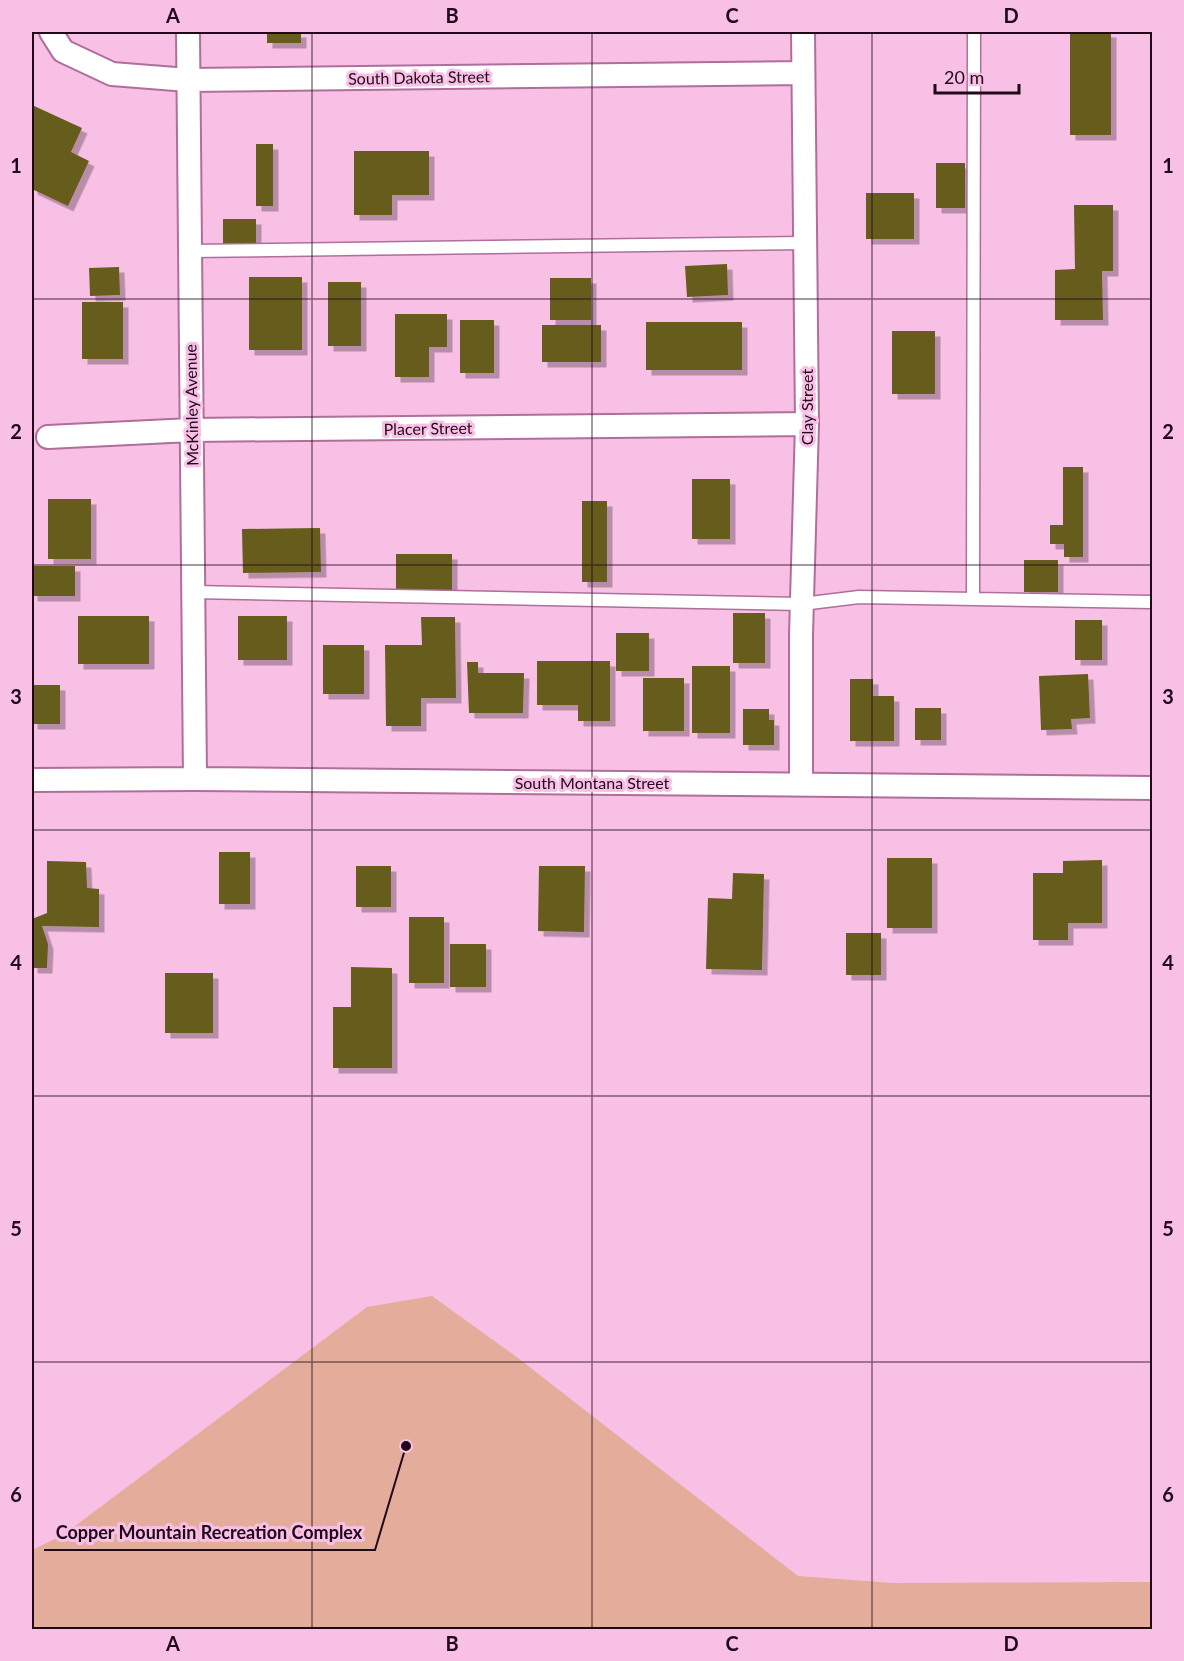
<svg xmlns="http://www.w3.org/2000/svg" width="1184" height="1661" font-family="Lato,sans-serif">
<defs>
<filter id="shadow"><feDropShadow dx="5.5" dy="5.5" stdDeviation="0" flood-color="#0004"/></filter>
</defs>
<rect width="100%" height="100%" fill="#f9c0e6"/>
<path fill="#e4ad9b" d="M432,1296L518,1358L798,1576L893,1583L1152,1582V1629H32V1550L63,1535L367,1307Z"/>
<path fill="#665b1d" filter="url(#shadow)" d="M267,32H301V43H267Z
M1070,32H1111V135H1070Z
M32,105L82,128L71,152L89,161L68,206L32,189Z
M256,144H273V206H256Z
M354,151H429V195H392V215H354Z
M936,163H965V208H936Z
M866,193H914V239H866Z
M1074,205H1113V271H1102L1103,320H1055V270L1075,269Z
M223,219H256V247H223Z
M727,264L728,295L687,297L685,266Z
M119,267L120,295L90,296L89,268Z
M249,277H302V350H249Z
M550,278H591V320H550Z
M328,282H361V346H328Z
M82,302H123V359H82Z
M395,314H447V347H429V377H395Z
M460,320H494V373H460Z
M646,322H742V370H646Z
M542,325H601V362H542Z
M892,331H935V394H892Z
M1063,467H1083V557H1064V544H1050V525H1063Z
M692,479H730V539H692Z
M48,499H91V559H48Z
M582,501H607V582H582Z
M320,528L321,572L243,573L242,529Z
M396,554H452V593H396Z
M1024,560H1058V592H1024Z
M32,566H75V596H32Z
M733,613H765V663H733Z
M78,616H149V664H78Z
M238,616H287V660H238Z
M421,617H455L456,698H421V726H386L385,645H422Z
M1075,620H1102V660H1075Z
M616,633H649V671H616Z
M323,645H364V694H323Z
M537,661H610V721H578V705H537Z
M467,662H478V673H524L523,713H469Z
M692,666H730V733H692Z
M1088,674L1090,718L1071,719L1072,729L1041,730L1039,676Z
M643,678H684V731H643Z
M850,679H873V696H894V741H850Z
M32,685H60V724H32Z
M915,708H941V740H915Z
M743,709H769V720H774V745H743Z
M219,852H250V904H219Z
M887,858H932V928H887Z
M1102,860V923H1068V940H1033V873H1063V861Z
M47,861L86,862L87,888L99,889V927L42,926L48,944L47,968H32V919L47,913Z
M356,866H391V907H356Z
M539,866H585L584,932L538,931Z
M733,873L764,874L762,970L706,969L708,898L732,899Z
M409,917H444V983H409Z
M846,933H881V975H846Z
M450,944H486V987H450Z
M351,967L392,968V1068H333V1007H351Z
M165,973H213V1033H165Z"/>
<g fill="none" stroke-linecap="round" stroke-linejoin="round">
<g stroke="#af6e9b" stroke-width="15">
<path id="service" d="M190,251L805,243
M193,592L802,604L859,597L1152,602
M973,599L974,32"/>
</g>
<g stroke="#af6e9b" stroke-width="26">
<path id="minor" d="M51,32L63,51L112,74L188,80L803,73
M188,32L195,779
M48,437L191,430L807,424
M32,780L195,779L1152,788
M801,783V635L807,424L803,32"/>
</g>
<use href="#service" stroke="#fff" stroke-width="12"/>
<use href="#minor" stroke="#fff" stroke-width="22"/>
</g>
<path fill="none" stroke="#21081a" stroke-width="1.5" stroke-opacity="0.55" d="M312,32V1630M592,32V1630M872,32V1630M32,299H1152M32,565H1152M32,830H1152M32,1096H1152M32,1362H1152"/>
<g text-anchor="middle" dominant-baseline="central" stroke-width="6" stroke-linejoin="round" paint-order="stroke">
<g font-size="16" fill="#21081a" stroke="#f9c0e6">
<text transform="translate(419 77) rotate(-1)">South Dakota Street</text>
<text transform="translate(191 405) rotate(-91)">McKinley Avenue</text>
<text transform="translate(806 407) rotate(-90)">Clay Street</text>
<text transform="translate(428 428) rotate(-1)">Placer Street</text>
<text x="592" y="782">South Montana Street</text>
</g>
</g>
<path fill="none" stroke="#21081a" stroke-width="2" d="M406 1446L375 1550H44"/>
<circle fill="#21081a" stroke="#f9c0e6" stroke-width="2" cx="406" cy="1446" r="6"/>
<g font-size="18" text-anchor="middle" font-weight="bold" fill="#21081a" stroke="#f9c0e6" stroke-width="6" stroke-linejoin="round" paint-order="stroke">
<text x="209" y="1539">Copper Mountain Recreation Complex</text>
</g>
<rect width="1184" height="1661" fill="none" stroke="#f9c0e6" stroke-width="66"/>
<path d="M935 84v9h84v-9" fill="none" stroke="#21081a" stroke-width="3"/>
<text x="944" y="84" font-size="18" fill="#21081a" stroke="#f9c0e6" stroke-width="4.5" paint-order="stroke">20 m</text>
<rect x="33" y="33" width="1118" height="1595" fill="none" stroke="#21081a" stroke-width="2"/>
<g font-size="20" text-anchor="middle" font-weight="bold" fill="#21081a">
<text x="173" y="23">A</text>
<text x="452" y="23">B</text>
<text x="732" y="23">C</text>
<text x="1011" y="23">D</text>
<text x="16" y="173">1</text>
<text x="1168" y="173">1</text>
<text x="16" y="439">2</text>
<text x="1168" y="439">2</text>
<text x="16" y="704">3</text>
<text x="1168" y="704">3</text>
<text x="16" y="970">4</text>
<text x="1168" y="970">4</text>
<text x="16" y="1236">5</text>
<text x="1168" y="1236">5</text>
<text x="16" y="1502">6</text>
<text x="1168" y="1502">6</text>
<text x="173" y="1651">A</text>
<text x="452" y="1651">B</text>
<text x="732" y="1651">C</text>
<text x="1011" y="1651">D</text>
</g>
</svg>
